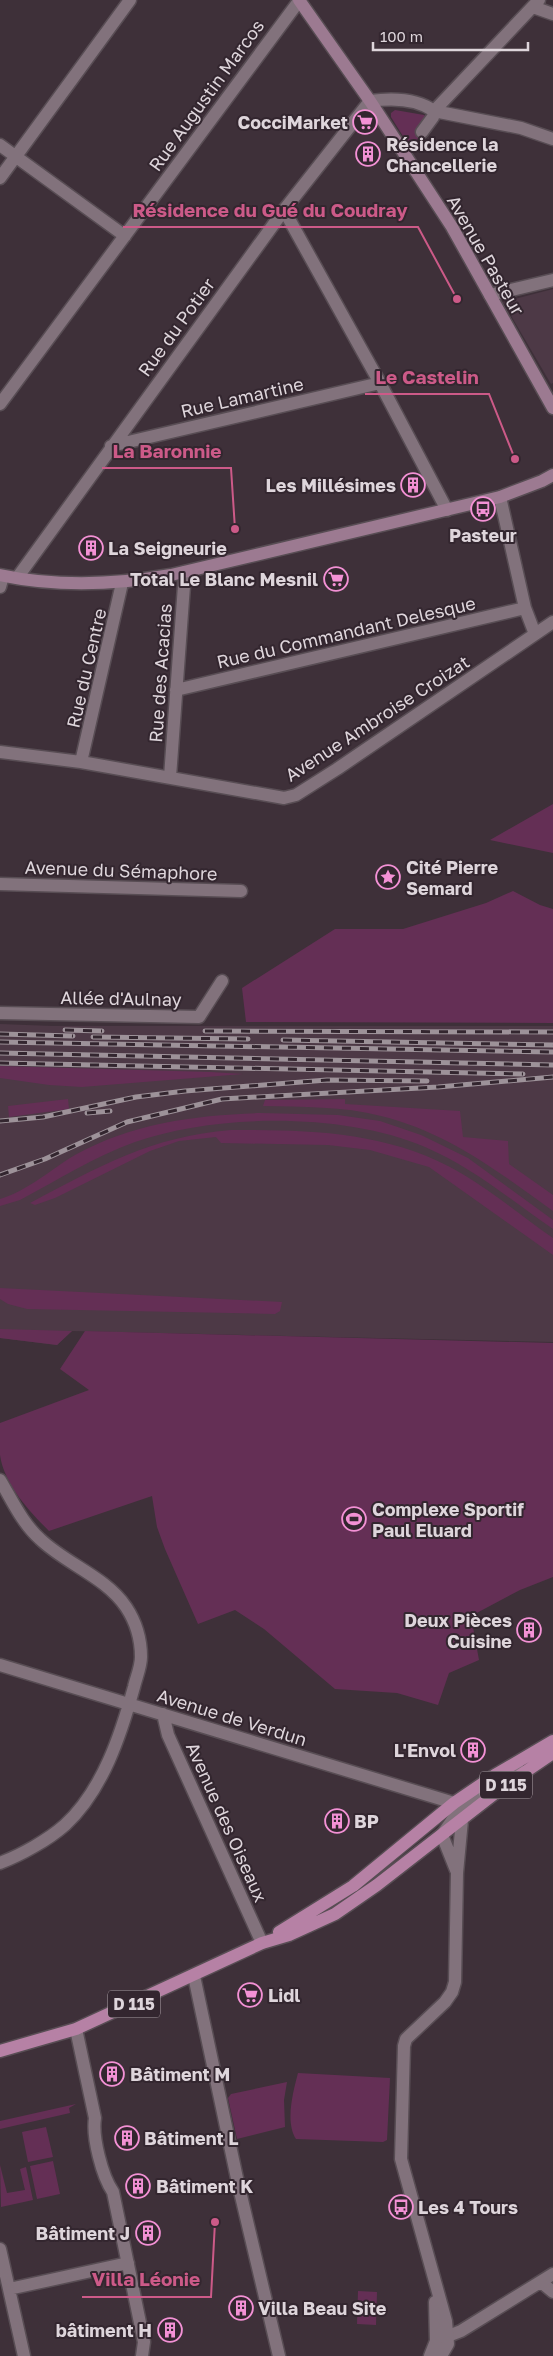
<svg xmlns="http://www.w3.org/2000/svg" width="553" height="2356" font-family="'Golos Text',sans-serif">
<rect width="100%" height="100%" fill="#3e3039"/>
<path fill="#4d3946" d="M553,289V383L551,384L503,302Z
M0,1024L53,1026H553V1342L72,1331L57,1345L0,1338Z"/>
<path fill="#642f55" d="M395,110L424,115L427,118L420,137L412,144L406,141L391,117V113Z
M553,804V853L490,840Z
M513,891L540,905L553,909V1023L246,1022L242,988L335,929H403L486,903Z
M0,1066L210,1072L243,1074L82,1087L49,1085L0,1078Z
M68,1099L69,1109L9,1117L8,1106Z
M345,1099V1104L460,1111L463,1137L508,1141L509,1164L553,1195V1211C499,1172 447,1132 381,1116C343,1106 302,1107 263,1106L265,1100Z
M260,1113L338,1115L380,1121L421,1135L468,1158L553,1220V1229C511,1200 472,1167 425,1147C345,1113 218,1113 135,1142C95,1156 58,1180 20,1200L0,1206V1199C29,1190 50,1170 75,1155C132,1123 196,1115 260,1113Z
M231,1130C307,1130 381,1131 450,1167C486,1186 520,1215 553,1238V1255L429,1167L370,1150L328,1145L221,1143L216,1137L179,1141L150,1151L55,1198L35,1205L30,1203C98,1167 152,1136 231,1130Z
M0,1288L282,1302L280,1311L275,1314L27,1309L8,1304L0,1299Z
M0,1329L72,1331L57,1345L0,1338Z
M85,1331L553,1343V1577L520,1590L471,1616L479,1660L449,1673L438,1705L397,1693L335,1689L264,1629L235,1610L198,1624L165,1549L157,1527L152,1496L49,1531C29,1511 4,1484 0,1455C0,1445 0,1433 0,1423L89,1390L60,1369Z
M298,2073L390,2078L387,2140L383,2142L296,2139C285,2122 293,2092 298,2073Z
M287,2082L284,2100L285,2127L237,2139L228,2098L231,2094Z
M76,2104L69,2108L70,2113L0,2129V2121Z
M46,2127L53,2157L28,2162L22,2132Z
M53,2161L60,2194L37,2199L30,2166Z
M0,2165L7,2193L25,2190L20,2169L26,2167L33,2200L1,2207Z
M358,2291L377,2292L376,2325L357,2324Z"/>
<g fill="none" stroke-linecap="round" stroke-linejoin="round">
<g stroke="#584d54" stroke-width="15">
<path id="minor" d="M533,7L553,14
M422,132L433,117L434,111L539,0
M0,145L125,236
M0,178L130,0
M284,210L380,383L447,510
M490,295L553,280
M0,404L299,1
M111,446L380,383
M500,497L525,608L535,634
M17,578L284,210L370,101C392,98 416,98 434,111L521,128L553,139
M0,587L3,576
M176,690L525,608
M0,752L81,762L284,798L296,795L337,769L553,622
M81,762L122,583
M170,777L185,572
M0,884L241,891
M0,1013L199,1017L222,981
M0,1480C12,1500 22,1523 40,1539C66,1564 106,1577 126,1607C136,1622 141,1639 141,1657C141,1667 136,1678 134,1687C121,1734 103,1790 65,1825C48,1840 21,1855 0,1863
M0,1665L454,1803L458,1811
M163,1714L168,1735L262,1943
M194,1976L238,2183L279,2356
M76,2029L95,2118C92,2137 102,2176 113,2192L144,2342L142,2356
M0,2249L24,2356
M541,2282L553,2292
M9,2289L128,2263
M438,2340L461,2331L553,2274"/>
</g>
<g stroke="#584d54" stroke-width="15">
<path id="tertiary" d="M456,1870L442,1835L458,1812L512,1771L517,1765
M430,2356L436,2341L435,2302
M441,2356L448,2344L446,2321L401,2159L404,2046L406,2039L445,2002L452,1992L455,1982L457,1873L462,1820"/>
</g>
<g stroke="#584d54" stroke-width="15">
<path id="secondary" d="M299,0L370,101L452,227L553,408
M0,575C57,587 114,585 171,575L500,497L542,481L553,475"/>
</g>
<g stroke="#584d54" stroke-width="15">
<path id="primary" d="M279,1932L353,1886L454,1803L495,1775L553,1741
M0,2051L76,2029L262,1943L289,1935L335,1914L377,1885L503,1787L553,1753"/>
</g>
<use href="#minor" stroke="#82727c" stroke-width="12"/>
<use href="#tertiary" stroke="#82727c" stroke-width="12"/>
<use href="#secondary" stroke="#9c7a91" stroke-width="12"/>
<use href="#primary" stroke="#b681a5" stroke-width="12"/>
<g stroke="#9d9299" stroke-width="5">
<path id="rail" d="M65,1030L102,1031
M205,1031L553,1032
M0,1034L73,1036
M93,1037L248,1039
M283,1040L553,1045
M0,1042L553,1052
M0,1053L553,1065
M0,1063L523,1074
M87,1113L110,1111
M0,1121L43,1117L136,1097L185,1091L327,1080L427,1081
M0,1175L45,1159L127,1122L222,1099L438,1087L553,1077"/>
</g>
<use href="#rail" stroke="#33262f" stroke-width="3" stroke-dasharray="9" stroke-linecap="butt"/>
</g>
<defs>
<g id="supermarket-ring" transform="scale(1.25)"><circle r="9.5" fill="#33262f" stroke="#f391d5" stroke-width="1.5"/><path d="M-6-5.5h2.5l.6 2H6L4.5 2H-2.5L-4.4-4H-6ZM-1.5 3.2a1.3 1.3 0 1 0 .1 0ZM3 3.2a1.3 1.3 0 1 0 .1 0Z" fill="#f391d5"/></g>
<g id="building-ring" transform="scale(1.25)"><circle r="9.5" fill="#33262f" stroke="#f391d5" stroke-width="1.5"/><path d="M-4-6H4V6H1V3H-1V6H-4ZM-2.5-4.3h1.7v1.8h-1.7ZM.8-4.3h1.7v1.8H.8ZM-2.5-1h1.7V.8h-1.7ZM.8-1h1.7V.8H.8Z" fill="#f391d5"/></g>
<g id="bus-ring" transform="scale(1.25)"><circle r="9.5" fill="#33262f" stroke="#f391d5" stroke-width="1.5"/><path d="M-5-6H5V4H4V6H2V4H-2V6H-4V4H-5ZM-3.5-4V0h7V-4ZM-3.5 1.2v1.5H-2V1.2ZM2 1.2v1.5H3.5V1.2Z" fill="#f391d5"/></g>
<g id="sight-ring" transform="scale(1.25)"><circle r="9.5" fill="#33262f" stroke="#f391d5" stroke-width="1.5"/><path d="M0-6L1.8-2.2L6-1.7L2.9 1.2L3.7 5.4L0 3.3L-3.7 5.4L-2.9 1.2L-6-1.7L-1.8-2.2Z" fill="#f391d5"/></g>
<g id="stadium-ring" transform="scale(1.25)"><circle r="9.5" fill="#33262f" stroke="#f391d5" stroke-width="1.5"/><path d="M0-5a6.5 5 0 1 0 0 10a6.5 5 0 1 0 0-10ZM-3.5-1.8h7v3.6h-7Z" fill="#f391d5"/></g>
</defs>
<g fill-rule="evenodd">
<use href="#supermarket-ring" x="365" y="122"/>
<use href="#building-ring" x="368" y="154"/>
<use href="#building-ring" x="413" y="485"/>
<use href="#bus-ring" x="483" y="509"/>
<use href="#building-ring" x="91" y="548"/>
<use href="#supermarket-ring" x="336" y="579"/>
<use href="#sight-ring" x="388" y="877"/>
<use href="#stadium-ring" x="354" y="1519"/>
<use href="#building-ring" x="529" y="1630"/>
<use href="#building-ring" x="473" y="1750"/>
<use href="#building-ring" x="337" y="1821"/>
<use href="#supermarket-ring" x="250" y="1995"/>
<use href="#building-ring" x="112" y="2074"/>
<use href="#building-ring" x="127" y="2138"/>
<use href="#building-ring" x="138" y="2186"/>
<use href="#bus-ring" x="401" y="2207"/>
<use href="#building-ring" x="148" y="2233"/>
<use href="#building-ring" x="241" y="2308"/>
<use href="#building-ring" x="170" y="2330"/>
</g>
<g text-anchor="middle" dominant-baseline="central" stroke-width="4" stroke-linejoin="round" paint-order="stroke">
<g fill="#33262f" stroke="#aba0a7" stroke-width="1">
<rect x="480" y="1771.5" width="52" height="27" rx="4"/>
<rect x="108" y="1990.5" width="52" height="27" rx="4"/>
</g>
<g font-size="16" font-weight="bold" fill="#ded5db">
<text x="506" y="1785">D 115</text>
<text x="134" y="2004">D 115</text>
</g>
<g font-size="18" fill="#ded5db" stroke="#33262f">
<text transform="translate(206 95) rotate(-54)">Rue Augustin Marcos</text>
<text transform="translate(486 255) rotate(60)">Avenue Pasteur</text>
<text transform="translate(176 327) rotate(-54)">Rue du Potier</text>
<text transform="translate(242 397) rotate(-13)">Rue Lamartine</text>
<text transform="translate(346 632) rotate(-13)">Rue du Commandant Delesque</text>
<text transform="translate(86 668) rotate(-77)">Rue du Centre</text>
<text transform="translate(160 673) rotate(-86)">Rue des Acacias</text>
<text transform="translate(377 718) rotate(-33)">Avenue Ambroise Croizat</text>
<text transform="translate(121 870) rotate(2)">Avenue du Sémaphore</text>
<text transform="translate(121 998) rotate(1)">Allée d'Aulnay</text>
<text transform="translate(232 1717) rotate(17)">Avenue de Verdun</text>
<text transform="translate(227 1822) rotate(66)">Avenue des Oiseaux</text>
</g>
<g font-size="18" font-weight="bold" fill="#ded5db" stroke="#33262f" text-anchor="start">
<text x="348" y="122" text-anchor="end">CocciMarket</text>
<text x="386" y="144">Résidence la<tspan x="386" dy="21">Chancellerie</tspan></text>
<text x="396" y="485" text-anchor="end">Les Millésimes</text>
<text x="483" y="535" text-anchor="middle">Pasteur</text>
<text x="108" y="548">La Seigneurie</text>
<text x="318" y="579" text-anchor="end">Total Le Blanc Mesnil</text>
<text x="406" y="867">Cité Pierre<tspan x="406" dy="21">Semard</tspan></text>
<text x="372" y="1509">Complexe Sportif<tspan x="372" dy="21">Paul Eluard</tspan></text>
<text x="512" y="1620" text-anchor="end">Deux Pièces<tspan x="512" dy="21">Cuisine</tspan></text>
<text x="456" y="1750" text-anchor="end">L'Envol</text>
<text x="354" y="1821">BP</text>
<text x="268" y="1995">Lidl</text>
<text x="130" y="2074">Bâtiment M</text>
<text x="144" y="2138">Bâtiment L</text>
<text x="156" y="2186">Bâtiment K</text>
<text x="418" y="2207">Les 4 Tours</text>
<text x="130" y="2233" text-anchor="end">Bâtiment J</text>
<text x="258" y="2308">Villa Beau Site</text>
<text x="152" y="2330" text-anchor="end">bâtiment H</text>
</g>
</g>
<path fill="none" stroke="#cc5a88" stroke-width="2" d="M457 299L418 227H123M515 459L489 394H365M235 529L231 468H102M215 2222L211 2297H82"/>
<g fill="#cc5a88" stroke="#33262f" stroke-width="2">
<circle cx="457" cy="299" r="5"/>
<circle cx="515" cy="459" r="5"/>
<circle cx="235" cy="529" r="5"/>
<circle cx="215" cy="2222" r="5"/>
</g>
<g font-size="19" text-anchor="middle" font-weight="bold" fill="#cc5a88" stroke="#33262f" stroke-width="4" stroke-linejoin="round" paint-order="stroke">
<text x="270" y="217">Résidence du Gué du Coudray</text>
<text x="427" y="384">Le Castelin</text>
<text x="167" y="458">La Baronnie</text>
<text x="146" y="2286">Villa Léonie</text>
</g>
<path d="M373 42v8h155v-8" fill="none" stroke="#ded5db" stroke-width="2.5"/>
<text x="380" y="42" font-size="15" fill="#ded5db" stroke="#33262f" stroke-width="4" paint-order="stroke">100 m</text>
</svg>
